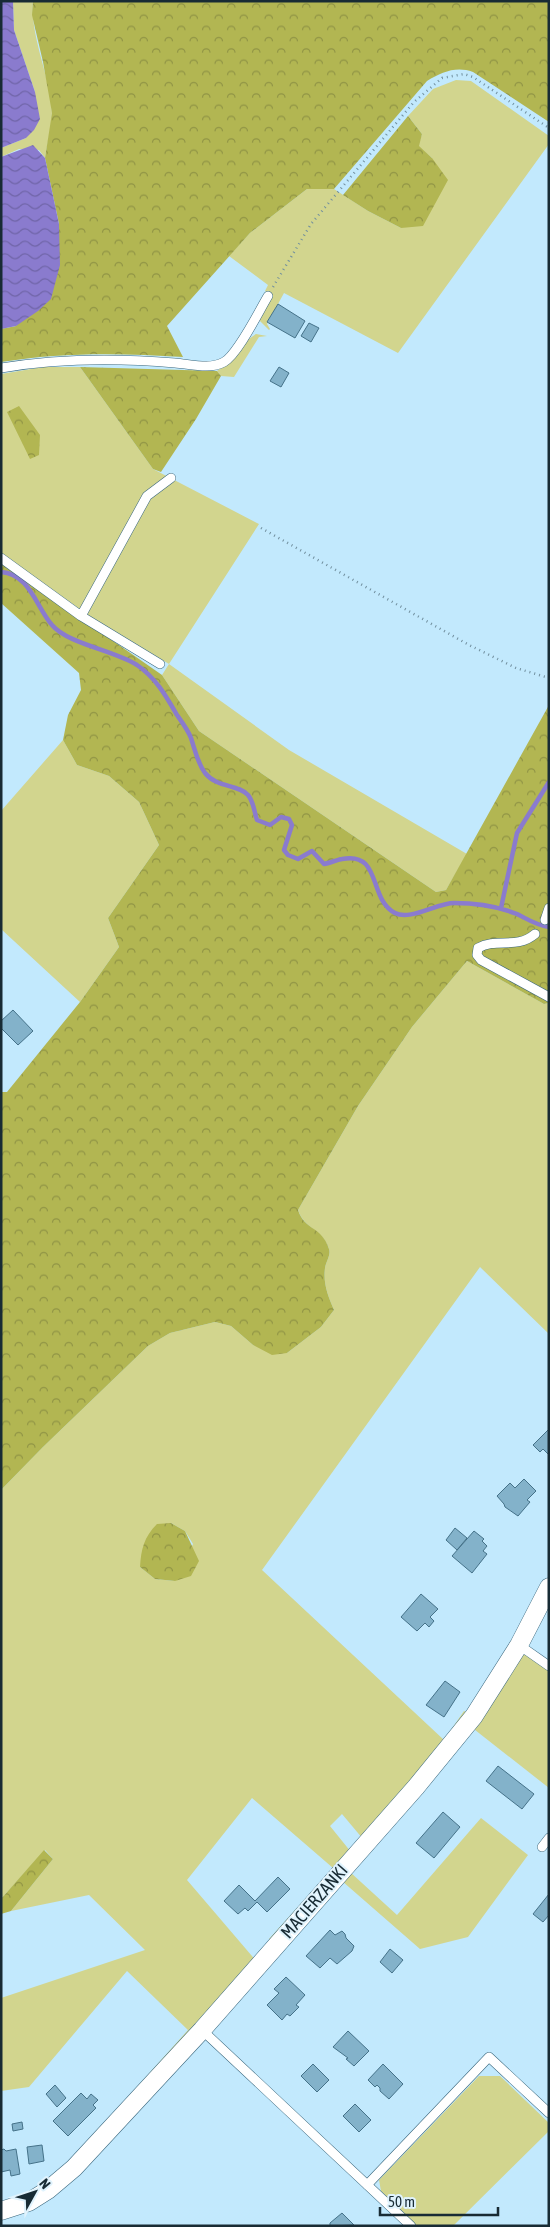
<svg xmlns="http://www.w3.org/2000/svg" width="550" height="2227" font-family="'Asap Condensed',sans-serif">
<defs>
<pattern id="forest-crowns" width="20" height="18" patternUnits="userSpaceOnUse" patternTransform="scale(1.25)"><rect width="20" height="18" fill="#b2b652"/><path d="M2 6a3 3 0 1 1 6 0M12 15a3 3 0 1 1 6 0" fill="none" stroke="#909445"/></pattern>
<pattern id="water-waves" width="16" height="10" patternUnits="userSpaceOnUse" patternTransform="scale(1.25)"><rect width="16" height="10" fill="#8a7bce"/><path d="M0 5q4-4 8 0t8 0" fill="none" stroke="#7065a8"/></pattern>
</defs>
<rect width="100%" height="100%" fill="#c2e9fd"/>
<path fill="#d2d58e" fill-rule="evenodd" d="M13,1H33C30,37 50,75 52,112C52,126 47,144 45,158L39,150L19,149L1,157V148L26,138L35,92L14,30Z
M456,80L471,81L549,136V144L398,353L284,293L267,324L270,329L269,330L259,320L271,295L265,291L268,285L229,256L250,233L307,189H334L368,211L401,228L432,158L418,146L422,134L408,116L433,89Z
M256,334L267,336L259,337L234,377L221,376L217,371C233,361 241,343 256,334Z
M43,367H80L153,469L259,524L169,664L289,750L467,854L446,890L436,892L199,731L162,675L169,664L88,615L1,553V374Z
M63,740L77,765L109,776L139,802L159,845L108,918L119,947L80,1002L1,929V811Z
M467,961L544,1004L549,1003V1334L480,1267L262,1570L444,1740L464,1711L470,1714L363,1839L342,1814L330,1826L351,1852L271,1942L269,1939L333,1868L252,1798L187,1880L257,1962L118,2108L188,2030L127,1971L29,2087L1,2091V1998L145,1950L89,1895L11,1911L53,1859L45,1850L1,1899V1490L43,1447L148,1346L170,1333L215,1322L231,1326L253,1345L287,1353L321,1327L334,1310C328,1296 323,1284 325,1268C326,1262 331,1255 329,1249C322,1228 305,1230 298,1210L358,1106L412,1027ZM171,1523L185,1531L193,1544L175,1581L155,1579L140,1567Z
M523,1655H529L549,1669V1788L470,1726Z
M481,1818L528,1855L468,1937L420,1949L342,1881L350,1872L397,1915Z
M479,2076H500L549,2123V2131L453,2226H417L381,2191L379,2180Z"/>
<path fill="url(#forest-crowns)" d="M33,1H549V122L473,72C456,66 442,72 427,81L334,189H307L250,233L167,326L183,357C122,353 62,352 1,362V329L16,326L59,224L45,158L52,113L43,62L32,15Z
M408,116L422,134L419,146L432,158L448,180L423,226L401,228L368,211L343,195Z
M80,367L217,371L221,376L196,419L161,472L153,469Z
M19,406L40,435L39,455L30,459L7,412Z
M1,563L162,675L199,731L436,892L446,890L549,705V1003L544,1004L467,961L412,1027L358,1106L298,1210C305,1231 322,1226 329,1249C331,1255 326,1262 325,1268C323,1284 328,1296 334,1310L321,1327L287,1353L272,1355L253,1345L231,1326L215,1322L170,1333L148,1346L43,1447L1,1490V1092H7L80,1002L119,947L108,918L159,845L139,802L109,776L77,765L63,740L68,715L81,690L79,673L1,603Z
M171,1523L185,1531L199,1561L191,1576L175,1581L155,1579L140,1567C141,1549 144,1537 157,1524Z
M44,1850L53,1859L11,1911L1,1914V1899Z"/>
<path fill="url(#water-waves)" d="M1,1H13L14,30L35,92L40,119L34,130L26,138L1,148Z
M33,145L45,158L59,224L60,265L51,299L38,311L16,326L1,329V157Z"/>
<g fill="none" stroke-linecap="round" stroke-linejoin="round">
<path stroke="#8a7bce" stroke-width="4.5" d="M1,572C30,574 36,607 52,625C68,644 113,650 137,665C156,678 166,696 177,715C182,722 188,730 191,738C195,750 197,762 205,773C217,788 238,784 248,795C254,802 254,812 257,820L270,825L281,817L289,819L292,825L284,850L288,855L298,859L312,851L324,864C330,863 336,860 342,859C382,851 368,899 395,913C410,921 437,903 454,903C475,903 497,906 517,914C527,919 538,926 549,927
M501,908L517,833L549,782"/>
</g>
<path fill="#83b2ca" stroke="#457289" d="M278,304L305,321L295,338L267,322Z
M309,323L319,328L311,342L301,336Z
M279,367L289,373L281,387L270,381Z
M13,1010L33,1031L18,1045L1,1028V1021Z
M549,1429V1455L543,1449L540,1452L533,1445Z
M524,1479L536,1491L527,1500L530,1502L518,1516L505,1507L504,1504L497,1496L510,1483L515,1488Z
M455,1528L467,1538L457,1550L446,1540Z
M474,1531L484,1539L482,1541L487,1546L483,1551L487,1554L472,1573L452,1556Z
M421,1594L438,1609L430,1617L434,1621L429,1627L425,1623L417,1631L401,1617Z
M445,1681L460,1692L444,1717L426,1705Z
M498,1766L534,1794L522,1809L486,1781Z
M443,1812L460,1827L434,1858L416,1843Z
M278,1877L290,1889L267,1912L257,1902L248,1911L245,1908L238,1914L224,1901L239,1885L255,1901Z
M549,1894V1915L543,1922L533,1914Z
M330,1930L335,1935L342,1931L345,1934L346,1938L354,1946L352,1951L337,1964L330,1958L320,1968L306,1956Z
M390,1949L403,1960L392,1973L380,1962Z
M286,1977L305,1995L296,2005L299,2007L290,2016L287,2014L282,2020L267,2005L279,1993L274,1989Z
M348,2031L369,2051L354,2066L346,2059L348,2058L333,2047Z
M313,2064L329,2080L317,2092L301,2076Z
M383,2064L403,2084L389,2099L380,2091V2088L377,2085L375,2087L368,2080Z
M55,2085L66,2098L57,2107L46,2094Z
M81,2093L87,2099L91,2094L98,2100L93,2105L96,2108L68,2136L53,2121Z
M355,2104L371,2120L359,2132L343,2116Z
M22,2122L23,2129L13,2131L12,2124Z
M42,2145L44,2161L29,2164L27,2147Z
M4,2149L6,2151L16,2149L20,2174L11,2176L10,2170L1,2172V2150Z
M342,2213L354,2225L330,2226V2223Z"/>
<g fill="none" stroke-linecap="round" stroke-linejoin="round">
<g stroke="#3a677d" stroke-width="10">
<path id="lane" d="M1,368C60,358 116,358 175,363C190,364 210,370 224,362C238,354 259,311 268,296
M1,558L81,616L160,664
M81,616L147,496L171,478
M545,920L549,908
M535,934C516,950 497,937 478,948L477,955L481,960L549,997
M519,1645L549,1666
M542,1847L549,1838
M202,2030L411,2226
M367,2185L489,2057L549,2113"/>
</g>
<g stroke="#3a677d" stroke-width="19">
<path id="street" d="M1,2211L29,2202L48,2190L74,2168L202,2030L416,1787L474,1716L519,1645L549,1587"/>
</g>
<path stroke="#718f9e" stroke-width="2.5" stroke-dasharray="1 4" stroke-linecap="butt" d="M273,287L311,224L414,102L442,78L464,74L473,77L549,128
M261,528L469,645L516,668L549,678"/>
<use href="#lane" stroke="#fff" stroke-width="9"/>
<use href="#street" stroke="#fff" stroke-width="18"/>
</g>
<g text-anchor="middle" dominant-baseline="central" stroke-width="4" stroke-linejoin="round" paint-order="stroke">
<g font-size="18" fill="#182b34" stroke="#e0f3fd">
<text transform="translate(314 1901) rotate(-49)">MACIERZANKI</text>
</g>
</g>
<rect width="550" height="2227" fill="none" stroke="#182b34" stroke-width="5"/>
<g transform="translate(35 2192) rotate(50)" stroke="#e0f3fd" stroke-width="4" paint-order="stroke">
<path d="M0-4L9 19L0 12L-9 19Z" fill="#182b34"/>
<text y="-8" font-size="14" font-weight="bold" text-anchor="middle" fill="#182b34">N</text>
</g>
<path d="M380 2207v8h118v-8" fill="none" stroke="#182b34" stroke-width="2.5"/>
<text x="388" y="2207" font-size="15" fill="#182b34" stroke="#e0f3fd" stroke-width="4" paint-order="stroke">50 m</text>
</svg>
